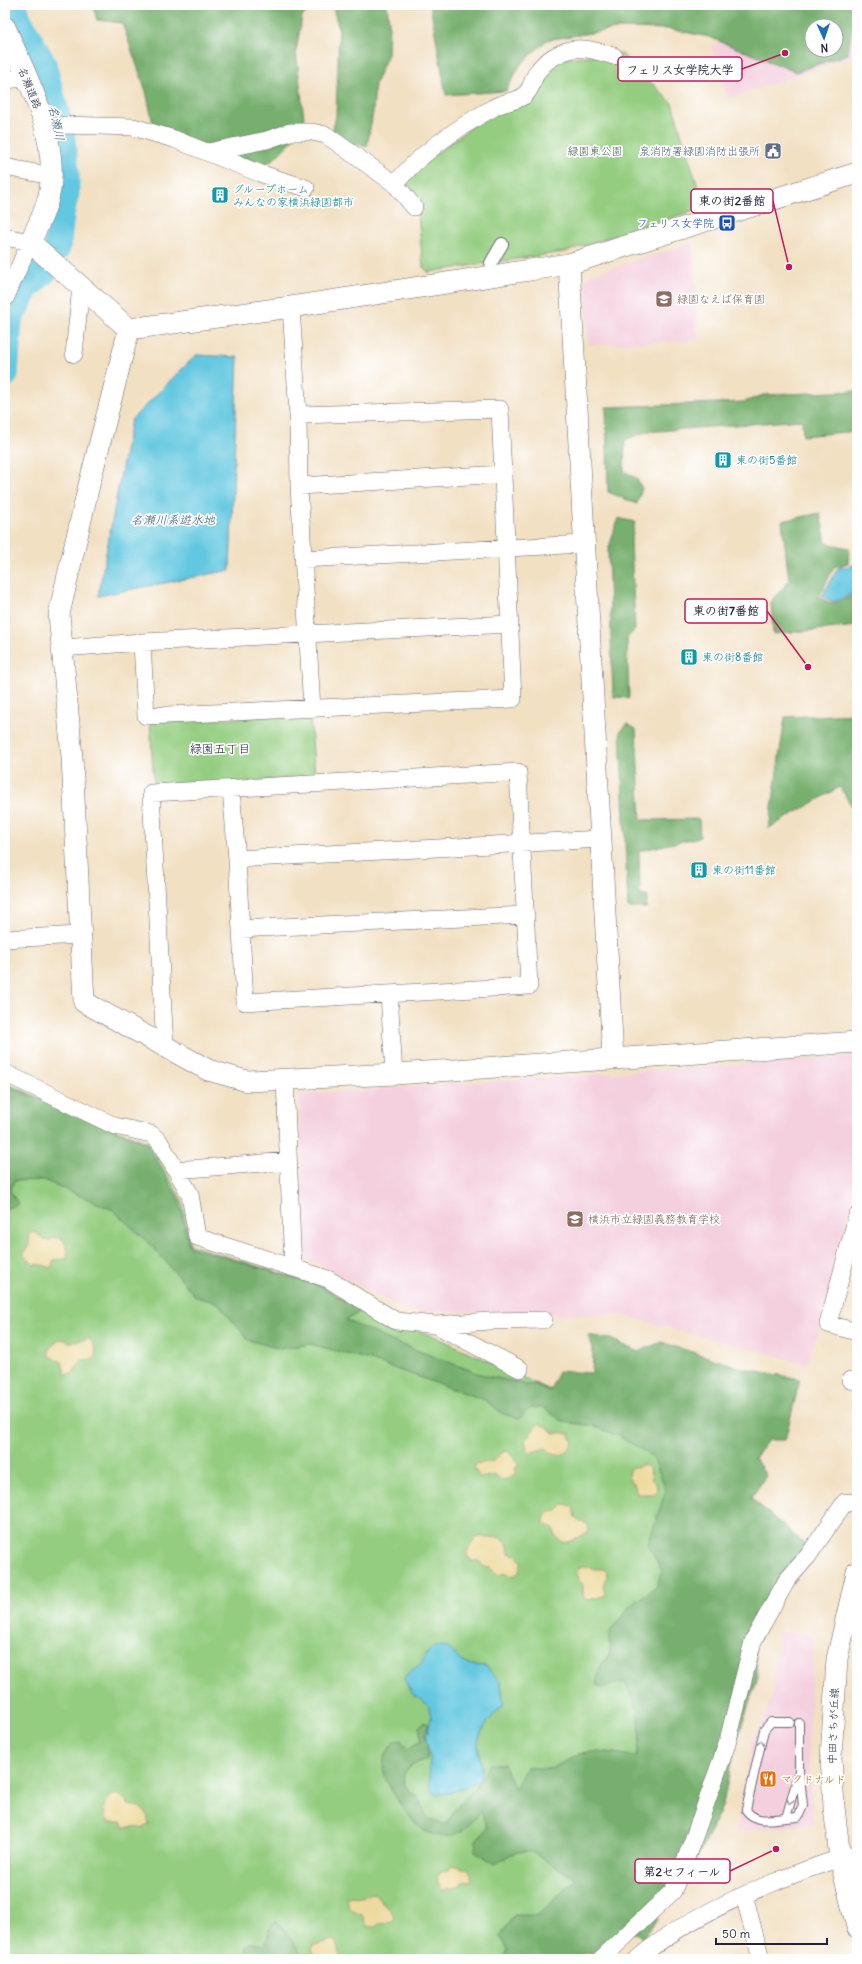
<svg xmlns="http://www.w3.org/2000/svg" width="862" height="1964" font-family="Delius,'Klee One',sans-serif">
<rect width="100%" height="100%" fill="#fff"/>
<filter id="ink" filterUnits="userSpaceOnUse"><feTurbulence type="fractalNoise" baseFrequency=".025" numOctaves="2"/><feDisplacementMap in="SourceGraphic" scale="8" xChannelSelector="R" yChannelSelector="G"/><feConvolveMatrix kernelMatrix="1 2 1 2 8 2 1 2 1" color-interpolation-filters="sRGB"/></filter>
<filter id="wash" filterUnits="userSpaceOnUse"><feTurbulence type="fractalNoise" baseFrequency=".012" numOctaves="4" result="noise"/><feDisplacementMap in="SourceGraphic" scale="16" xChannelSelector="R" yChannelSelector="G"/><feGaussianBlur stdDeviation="0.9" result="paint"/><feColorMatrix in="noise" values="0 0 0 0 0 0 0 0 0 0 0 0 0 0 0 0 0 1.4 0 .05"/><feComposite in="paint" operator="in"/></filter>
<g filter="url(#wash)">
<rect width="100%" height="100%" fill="#f2e0c3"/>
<path fill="#f4cfde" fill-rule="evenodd" d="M746,5H857V55L728,99L711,46L726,41ZM812,26H836V50H812Z
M693,243L698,340L589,345L585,281L589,275Z
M857,1056V1182L819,1331L807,1364L621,1315L406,1311L305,1256L299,1095Z
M779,1631L814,1636L808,1742L809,1776L814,1824L737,1831L743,1784L749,1765L751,1743L765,1717L774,1688Z"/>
<path fill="#94cd80" stroke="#5b785e" d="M621,53L672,103L704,207L564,252L428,272L423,267L417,202L404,184V177L496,109L555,59Z
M310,715L315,777L154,787L150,722Z
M5,1083L149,1143L182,1200L190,1245L323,1286L389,1330H415L436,1337L645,1434L801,1556L539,1959H5Z"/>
<path fill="#77b06e" stroke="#4c6954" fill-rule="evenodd" d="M93,5H312L302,17L296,51L304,118L293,140L272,161L253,166L153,124L146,91L122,23L97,20Z
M332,5H387L389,23L388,54L375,84L373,112L367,146L330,142L336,116L339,29Z
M430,5H850L854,16L848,54L796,72L709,37L669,29L622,28L547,40L520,65L506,91L446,95ZM812,26H836V50H812Z
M857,391V431L803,436L802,420L645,432L625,440L624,471L636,478L642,488L637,504L608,492L606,407L744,402L763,395Z
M820,513L826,543L849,548L848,563L834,567L819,597L832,604L857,594V626L773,634L771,601L789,581L782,521Z
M618,518L635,522L631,541L635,630L627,638L629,698L613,697L608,551Z
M857,714V815L840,787L769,828L785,717Z
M627,724L636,729L641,820L699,819L700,837L639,851L640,895L648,896L646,908H628L620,731Z
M5,1085L146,1143L179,1200L189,1247L323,1287L361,1311L346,1320L392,1341L483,1375L528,1385L535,1384L550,1391L558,1371L592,1373L593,1352L588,1335L611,1339L638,1352L661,1342L742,1368L800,1379L785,1440H768L755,1458L766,1476L751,1498L807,1546L755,1645L757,1680L733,1752L723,1805L684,1884L668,1902L644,1938L632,1931L594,1953L583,1954L579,1959H504L508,1950L500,1936L514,1915H538L576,1879L533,1852H517L495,1864L475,1851L476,1840L487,1828L481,1811C472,1820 464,1834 450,1836C443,1837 429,1835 423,1830C410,1820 383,1784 383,1766C384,1756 389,1748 395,1741L401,1740L407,1749L422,1741L419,1727L424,1722L429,1724L425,1734L428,1754L427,1759C413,1764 396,1771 407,1788C410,1792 414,1794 417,1797C429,1814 420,1820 447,1824L459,1803L474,1790L490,1764H504L515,1789L526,1767L551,1769L580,1753L599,1751L636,1756C644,1724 639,1710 625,1682L601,1688L596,1684L600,1667L610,1653V1632L629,1607L656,1587L662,1571L648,1544L666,1490L653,1457L623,1438L594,1426L563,1422L541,1406L529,1409L519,1419L503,1414L485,1400L370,1360L310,1344L280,1349L248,1340L218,1303L196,1297L153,1247L113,1210L44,1180L14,1181L10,1190L18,1204L5,1209Z
M276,1921L281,1925L305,1959H259L247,1953L246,1947L252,1943L265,1945L269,1937V1928Z"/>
<path fill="#eeda9e" stroke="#887e6c" d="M32,1232L36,1233L46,1240H50L52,1237L63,1239L68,1250L67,1259L54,1260L51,1268L43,1265L33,1264L23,1254L29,1245V1234Z
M89,1338C94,1346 99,1351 93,1359L82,1360L72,1374H65L62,1362L49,1356V1349L59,1340L63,1339L71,1343Z
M538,1424L548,1427L553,1433H569L573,1442C566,1456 558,1460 546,1448L532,1452L527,1450L525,1440Z
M508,1451L519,1464L516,1468L515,1473L509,1479L501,1480L494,1475L480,1478L474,1468L476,1464L493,1461L503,1452Z
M641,1465H645L650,1468L652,1480L656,1484L657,1489L654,1494H637L634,1483L628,1478L629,1470L632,1467L637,1468Z
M563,1505L573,1506L575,1518L578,1521L588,1524L589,1532C580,1535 567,1548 558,1539C555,1536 555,1531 552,1527L544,1524V1519L548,1512L557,1511Z
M480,1536H484L486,1538C503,1537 507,1536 509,1553L516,1555L522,1562L518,1574L511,1576L504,1573L499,1575L490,1568L484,1567L479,1561H471L466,1553L476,1537Z
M582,1566L590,1567L592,1569C600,1569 608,1567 608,1577L603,1585L605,1593L604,1596L589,1600L585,1599L583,1596V1585L577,1578L578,1568Z
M117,1794L121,1796L129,1805L140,1807L147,1815L149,1825L143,1828C136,1825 131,1828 124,1827L121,1822H109L105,1818L104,1805L111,1796Z
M453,1865L469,1870L472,1877L471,1881L462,1882L460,1886L443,1890L438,1884L437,1878L441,1872L447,1871Z
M374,1893L381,1902L391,1910L394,1918L392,1922L379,1923C375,1927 372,1927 366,1926L362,1915C352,1911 348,1909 347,1898L351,1896L362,1897Z
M332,1940L336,1942L339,1953L344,1959H316L312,1949L314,1945Z"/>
<path fill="#62c7e0" stroke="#42748e" d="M196,355L238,357L230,570L98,596L131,420Z
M857,565V592L833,602L822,596L838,568Z
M435,1646C455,1646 451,1655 464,1662C470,1666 479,1665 486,1666L501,1683L504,1705C494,1714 477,1731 478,1747C480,1761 484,1766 479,1780C467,1786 446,1798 432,1793L429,1781L430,1756L426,1740L431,1718L429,1707L421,1699L414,1696L404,1679C407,1672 413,1670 418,1666C427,1659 423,1654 435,1646Z"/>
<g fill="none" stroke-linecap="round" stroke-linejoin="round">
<path stroke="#62c7e0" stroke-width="27" d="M14,5L18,19L43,64L61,132L66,172V193L62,209L57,248
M5,374L9,320L26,288L44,271"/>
</g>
</g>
<g filter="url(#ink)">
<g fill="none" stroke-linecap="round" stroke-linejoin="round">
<g stroke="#6b646b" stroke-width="10">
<path id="service" d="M790,1722H771L764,1730L746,1810C756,1824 771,1819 786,1818L799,1772V1723
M786,1818L798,1817L803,1806L800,1776"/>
</g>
<g stroke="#6b646b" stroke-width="14">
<path id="pedestrian" d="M491,263L502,244"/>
</g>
<g stroke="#6b646b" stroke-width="18">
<path id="minor" d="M5,80L26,78
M46,129L64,125L133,127L174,139L259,173L306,188
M208,152L267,140L290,132H312L326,135L395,184L414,207
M5,167L51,176
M395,184C421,152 457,128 493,108C502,102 515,102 524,96C531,90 531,85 534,78C540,64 553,56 566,51C581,45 599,52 614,56
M5,237L30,242L5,299
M291,307L298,415L299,486L312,709
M74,354L81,286
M299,486L503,474
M303,559L584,544
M142,642L146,716L513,699L500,409L298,415
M63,648L142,642L510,624
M237,859L601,839
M241,929L526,915
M5,939L80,935
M389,994L394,1074
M165,1047L151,793L518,772L529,986L245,1002L237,859L231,789
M5,1073L115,1126L151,1134L159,1141L190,1194L197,1237L328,1279L396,1321L436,1325L489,1321L544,1320
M285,1080L293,1268
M176,1170L288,1161
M857,1216L828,1324L857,1332
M436,1325L520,1369
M850,1380L857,1381
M744,1895L761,1959
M601,1959L673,1891L693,1840L727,1744L753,1641L787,1580L808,1556L845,1502L857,1503
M637,1959C676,1926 723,1903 770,1884C799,1872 827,1861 857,1854"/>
</g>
<g stroke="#6b646b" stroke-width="22">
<path id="tertiary" d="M5,27C25,75 55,127 51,181C50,202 39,224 30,242L129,329L291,307L569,264L857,173
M569,264L613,1058
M129,329L89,485L59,614L72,757L84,1002L208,1070L247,1081L396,1074L857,1042
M857,1572L837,1659L831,1758L834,1807L840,1858L857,1927"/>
</g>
<use href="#service" stroke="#fff" stroke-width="8"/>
<use href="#pedestrian" stroke="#fff" stroke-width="12"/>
<use href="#minor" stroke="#fff" stroke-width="17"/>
<use href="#tertiary" stroke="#fff" stroke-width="21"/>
</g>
<defs><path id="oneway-chevron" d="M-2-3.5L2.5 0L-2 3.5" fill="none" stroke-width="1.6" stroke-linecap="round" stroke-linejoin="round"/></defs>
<g stroke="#9c9ca7">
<use href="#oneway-chevron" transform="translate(761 1743) rotate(-77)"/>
<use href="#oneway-chevron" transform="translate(790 1802) rotate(106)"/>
</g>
</g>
<defs>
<g id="civic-square" transform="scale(0.9)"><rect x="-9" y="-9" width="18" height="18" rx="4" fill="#5c6f8a" stroke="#fff"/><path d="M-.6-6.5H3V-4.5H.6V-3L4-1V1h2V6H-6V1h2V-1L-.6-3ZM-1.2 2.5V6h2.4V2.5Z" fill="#fff"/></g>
<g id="building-square" transform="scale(0.9)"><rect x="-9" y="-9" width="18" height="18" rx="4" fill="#0f9aa8" stroke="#fff"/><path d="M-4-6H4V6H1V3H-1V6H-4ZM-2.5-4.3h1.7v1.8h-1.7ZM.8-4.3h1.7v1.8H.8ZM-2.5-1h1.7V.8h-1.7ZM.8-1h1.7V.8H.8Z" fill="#fff"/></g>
<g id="bus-square" transform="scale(0.9)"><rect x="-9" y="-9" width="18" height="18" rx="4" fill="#1a4fb4" stroke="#fff"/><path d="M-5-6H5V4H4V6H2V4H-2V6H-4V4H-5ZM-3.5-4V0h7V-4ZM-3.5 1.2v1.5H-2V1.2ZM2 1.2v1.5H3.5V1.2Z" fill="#fff"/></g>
<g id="school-square" transform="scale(0.9)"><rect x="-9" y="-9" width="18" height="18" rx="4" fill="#8d6e63" stroke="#fff"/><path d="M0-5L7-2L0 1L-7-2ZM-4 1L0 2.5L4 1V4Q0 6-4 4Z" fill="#fff"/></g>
<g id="restaurant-square" transform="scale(0.9)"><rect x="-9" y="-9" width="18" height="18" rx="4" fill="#e8710a" stroke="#fff"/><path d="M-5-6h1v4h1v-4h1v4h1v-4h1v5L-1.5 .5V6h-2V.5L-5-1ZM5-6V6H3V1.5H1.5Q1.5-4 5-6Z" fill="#fff"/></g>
</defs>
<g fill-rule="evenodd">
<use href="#civic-square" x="773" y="151"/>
<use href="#building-square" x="220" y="195"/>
<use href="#bus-square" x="727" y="223"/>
<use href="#school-square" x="664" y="299"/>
<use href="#building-square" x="723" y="460"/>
<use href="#building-square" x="689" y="657"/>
<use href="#building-square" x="699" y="870"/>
<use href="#school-square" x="575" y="1219"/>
<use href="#restaurant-square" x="768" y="1779"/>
</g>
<g text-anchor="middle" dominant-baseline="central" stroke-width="3.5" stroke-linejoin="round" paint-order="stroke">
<g font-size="11" fill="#22223b" stroke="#fff">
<text transform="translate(30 88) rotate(68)">名瀬道路</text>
<text transform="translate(833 1726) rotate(-88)">中田さちが丘線</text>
</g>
<g font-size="11" fill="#4a5e53" stroke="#fff">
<text x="595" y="151">緑園東公園</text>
</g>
<g font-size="11" fill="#4e5e75" stroke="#fff" text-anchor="end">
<text x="760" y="151">泉消防署緑園消防出張所</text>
</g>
<g font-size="11" fill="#0d838f" stroke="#fff" text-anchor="start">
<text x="233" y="189">グループホーム<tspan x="233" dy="13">みんなの家横浜緑園都市</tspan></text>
<text x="736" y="460">東の街5番館</text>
<text x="702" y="657">東の街8番館</text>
<text x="712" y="870">東の街11番館</text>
</g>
<g font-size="11" fill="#164399" stroke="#fff" text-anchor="end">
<text x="714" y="223">フェリス女学院</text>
</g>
<g font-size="11" fill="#785e54" stroke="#fff" text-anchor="start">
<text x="677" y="299">緑園なえば保育園</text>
<text x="588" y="1219">横浜市立緑園義務教育学校</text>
</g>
<g font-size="11" fill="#c56008" stroke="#fff" text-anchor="start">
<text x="781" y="1779">マクドナルド</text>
</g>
<g font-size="12" font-style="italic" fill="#385c75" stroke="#fff">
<text transform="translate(57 123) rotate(78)">名瀬川</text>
<text x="173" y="519">名瀬川系遊水地</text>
</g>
<g font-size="12" fill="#22223b" stroke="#fff">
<text x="220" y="748">緑園五丁目</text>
</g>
</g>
<path fill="none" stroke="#c2185b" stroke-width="1.5" d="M785 53L742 69M789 267L773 201M808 667L767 611M776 1849L730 1871"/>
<g fill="#c2185b" stroke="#fff" stroke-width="1.5">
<circle cx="785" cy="53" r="4"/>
<circle cx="789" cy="267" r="4"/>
<circle cx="808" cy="667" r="4"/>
<circle cx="776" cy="1849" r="4"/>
</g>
<g fill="#fff" stroke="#c2185b" stroke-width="1.5">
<rect x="618" y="57" width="124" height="24" rx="4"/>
<rect x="691" y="189" width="82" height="24" rx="4"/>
<rect x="685" y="599" width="82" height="24" rx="4"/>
<rect x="635" y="1859" width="95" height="24" rx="4"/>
</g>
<g font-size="12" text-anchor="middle" font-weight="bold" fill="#22223b">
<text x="680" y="74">フェリス女学院大学</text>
<text x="732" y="205">東の街2番館</text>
<text x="726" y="615">東の街7番館</text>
<text x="682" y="1876">第2セフィール</text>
</g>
<rect width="862" height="1964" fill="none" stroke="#fff" stroke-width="20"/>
<g transform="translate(824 38) rotate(177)"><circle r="19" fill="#ffffff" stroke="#a7a7b1"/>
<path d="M0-3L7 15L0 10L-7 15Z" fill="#1f6fb2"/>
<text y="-6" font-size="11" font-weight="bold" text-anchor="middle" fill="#22223b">N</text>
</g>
<path d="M716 1938v6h111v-6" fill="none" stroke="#22223b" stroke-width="2"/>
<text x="722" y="1938" font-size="12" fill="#22223b" stroke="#ffffff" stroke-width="3" paint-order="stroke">50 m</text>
</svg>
